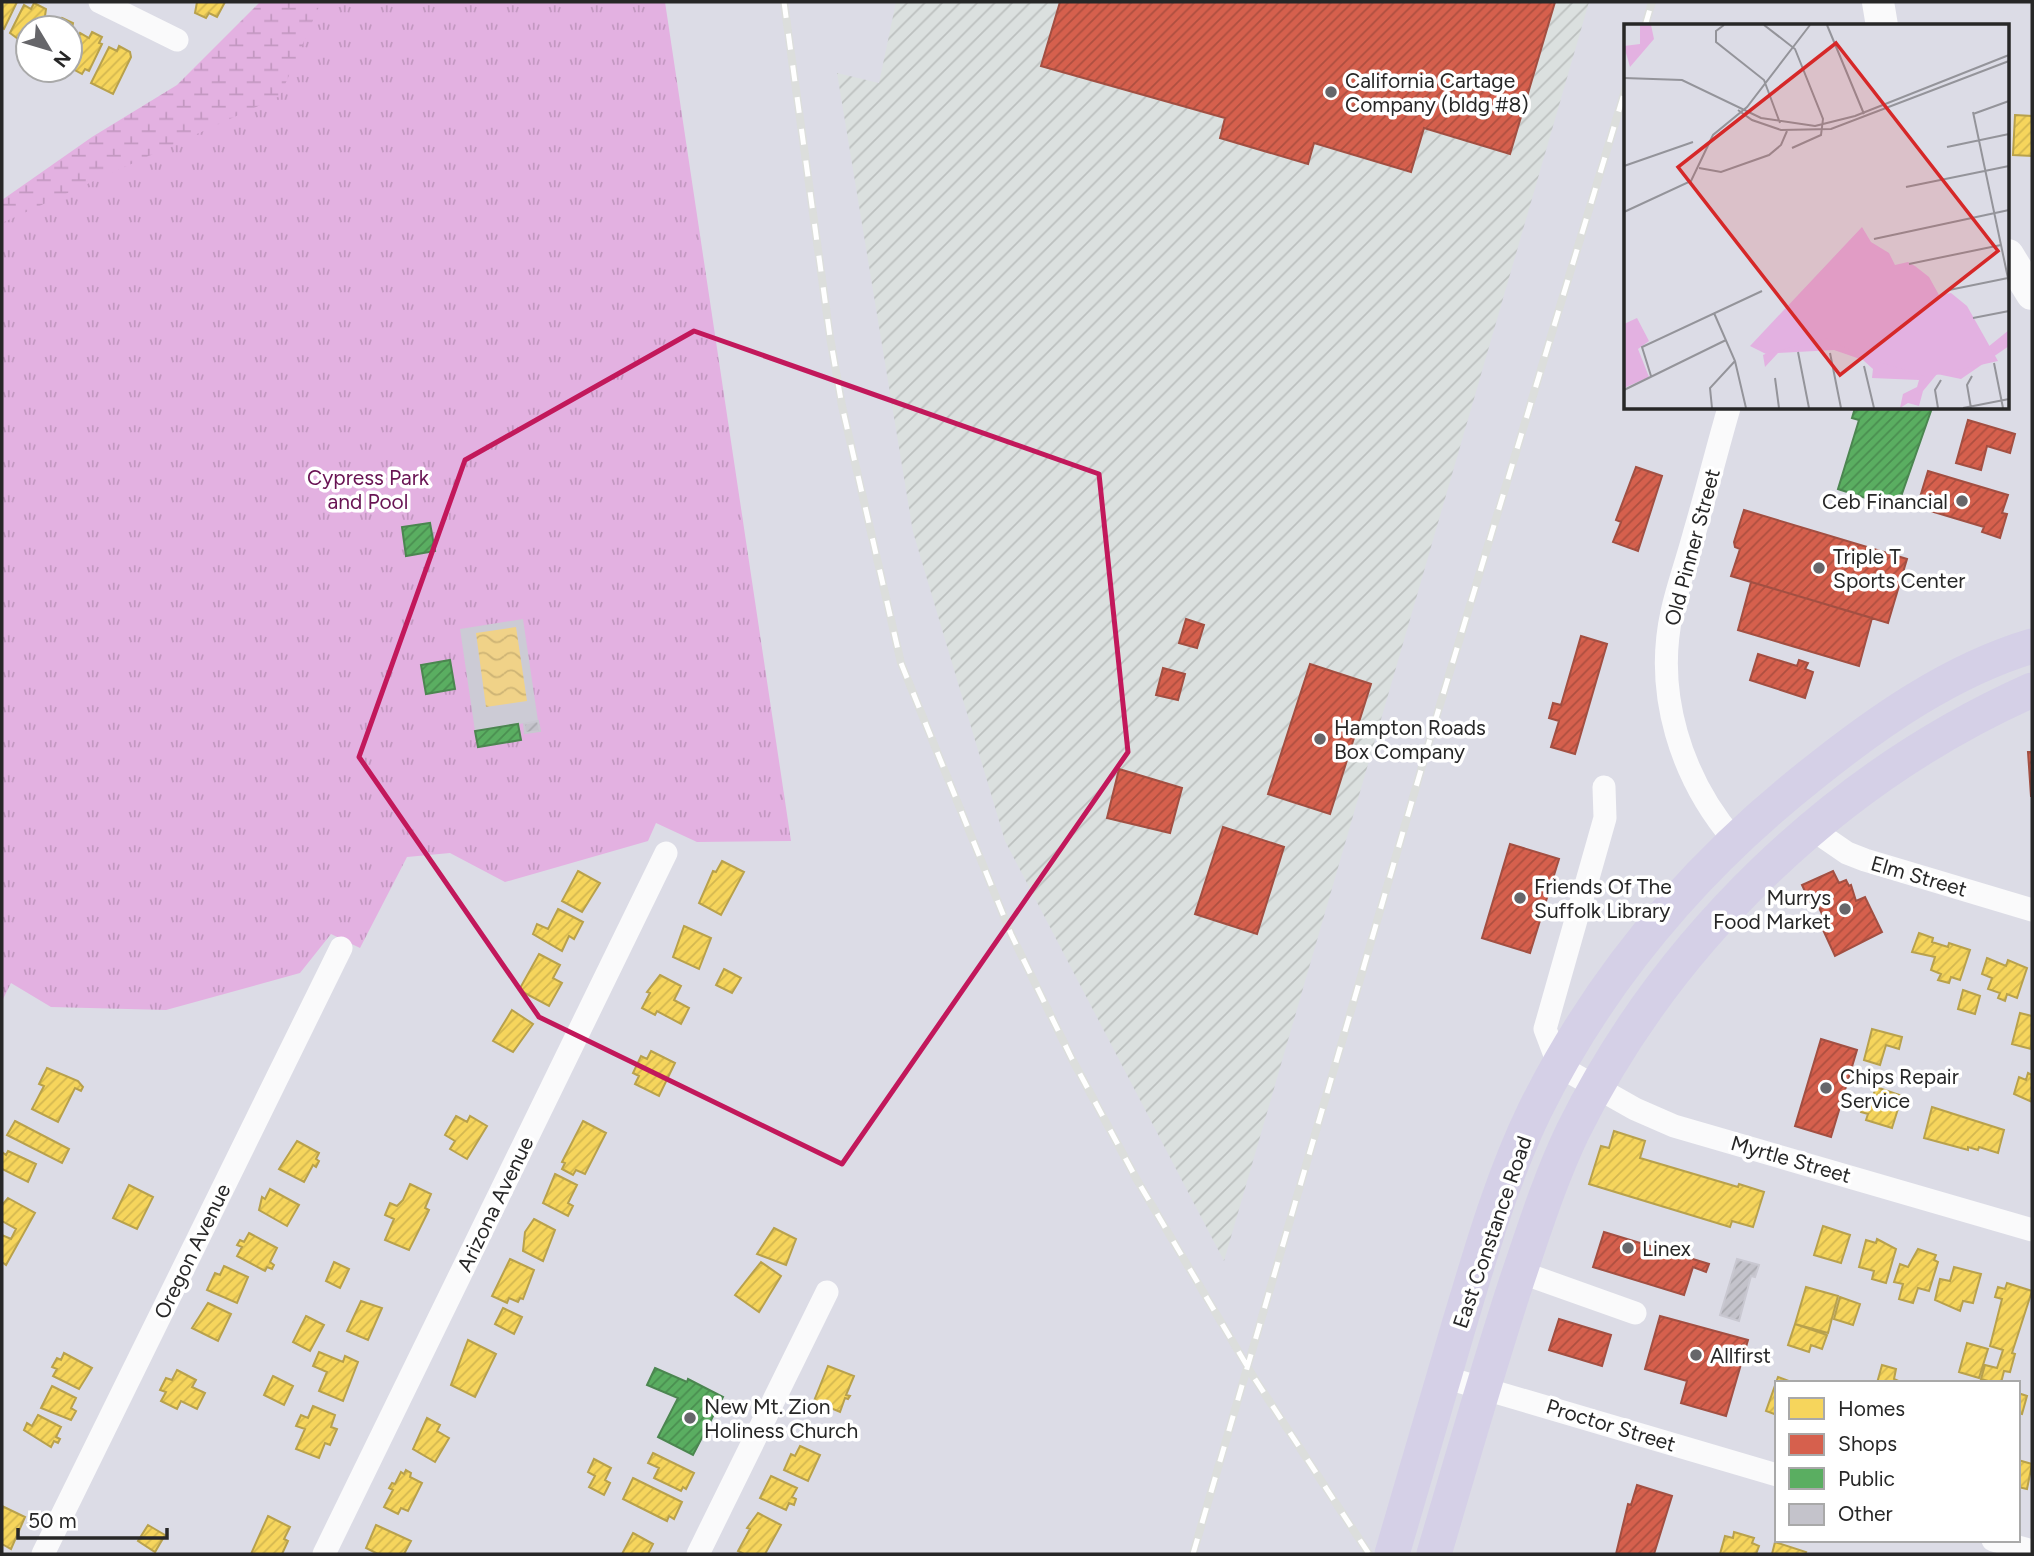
<svg xmlns="http://www.w3.org/2000/svg" width="2034" height="1556" font-family="Figtree,sans-serif">
<defs>
<pattern id="industrial-furrows" width="10" height="10" patternUnits="userSpaceOnUse" patternTransform="scale(1.75)"><rect width="10" height="10" fill="#dbe0df"/><path d="M-1 1l2-2M0 10L10 0M9 11l2-2" fill="none" stroke="#bcc0bf"/></pattern>
<pattern id="wetland-marsh" width="20" height="14" patternUnits="userSpaceOnUse" patternTransform="scale(1.75)"><rect width="20" height="14" fill="#e3b1e1"/><path d="M1 5h8M5 5V1M11 12h8M15 12V8" fill="none" stroke="#c398c1"/></pattern>
<pattern id="park-tufts" width="24" height="20" patternUnits="userSpaceOnUse" patternTransform="scale(1.75)"><rect width="24" height="20" fill="#e3b1e1"/><path d="M3 7l-1-3M5 7V3M7 7l1-3M15 17l-1-3M17 17v-4M19 17l1-3" fill="none" stroke="#c398c1"/></pattern>
<pattern id="water-waves" width="16" height="10" patternUnits="userSpaceOnUse" patternTransform="scale(1.75)"><rect width="16" height="10" fill="#f0d288"/><path d="M0 5q4-4 8 0t8 0" fill="none" stroke="#ceb475"/></pattern>
<pattern id="homes-hatch" width="6" height="6" patternUnits="userSpaceOnUse" patternTransform="scale(1.75)"><rect width="6" height="6" fill="#f6d55c"/><path d="M-1 1l2-2M0 6l6-6M5 7l2-2" fill="none" stroke="#d3b750"/></pattern>
<pattern id="shops-hatch" width="6" height="6" patternUnits="userSpaceOnUse" patternTransform="scale(1.75)"><rect width="6" height="6" fill="#d6604d"/><path d="M-1 1l2-2M0 6l6-6M5 7l2-2" fill="none" stroke="#ae4f40"/></pattern>
<pattern id="public-hatch" width="6" height="6" patternUnits="userSpaceOnUse" patternTransform="scale(1.75)"><rect width="6" height="6" fill="#5aae61"/><path d="M-1 1l2-2M0 6l6-6M5 7l2-2" fill="none" stroke="#4a8e50"/></pattern>
<pattern id="building-hatch" width="6" height="6" patternUnits="userSpaceOnUse" patternTransform="scale(1.75)"><rect width="6" height="6" fill="#c4c3cb"/><path d="M-1 1l2-2M0 6l6-6M5 7l2-2" fill="none" stroke="#a8a8ae"/></pattern>
</defs>
<rect width="100%" height="100%" fill="#dcdce6"/>
<path fill="url(#industrial-furrows)" d="M896,2H1589L1224,1261L1005,841L913,532L837,73L879,83Z"/>
<path fill="url(#wetland-marsh)" d="M260,2H419L307,113L2,259V200L92,137L177,85Z"/>
<path fill="url(#park-tufts)" d="M321,2H665L791,841L697,842L656,823L648,841L505,882L450,853L407,857L360,948L331,934L300,973L166,1010L51,1007L11,983L2,1001V223L280,96Z"/>
<path fill="#cccbd5" d="M523,619L538,721L475,731L460,629Z"/>
<path fill="url(#water-waves)" d="M516,627L527,701L486,707L476,633Z"/>
<path fill="url(#homes-hatch)" stroke="#b8a14c" stroke-width="2" d="M2,2H17L4,29L2,28Z
M197,2H225L217,17L209,13L206,18L195,13Z
M34,3L46,9L45,16L39,28H28L26,45L10,33L24,5L31,9Z
M62,18L73,23L70,39V28H49L53,20L60,23Z
M92,32L102,37L99,43L102,44L89,71L85,69L82,74L73,69L75,65L70,63V54L80,33L89,38Z
M119,46L130,52L131,57L113,94L91,83L109,47L117,51Z
M2015,115L2032,116V156L2013,155Z
M722,861L744,872L721,915L699,903L713,871L716,872Z
M578,871L600,883L582,912L562,901Z
M558,909L583,922L574,939L569,936L562,951L533,934L537,924L548,929Z
M684,926L711,938L699,969L673,957Z
M1919,933L1933,938L1932,942L1948,947L1949,943L1970,950L1960,980L1951,977L1949,983L1938,980L1941,974L1931,970L1935,957L1912,952Z
M539,954L560,965L553,978L562,983L549,1006L519,990Z
M1987,958L2006,966L2008,960L2027,968L2017,998L2007,994L2005,1001L1998,998L2000,993L1988,989L1992,978L1982,974Z
M724,969L741,978L732,993L716,985Z
M660,975L681,986L674,1000L689,1008L681,1024L657,1011L655,1015L642,1008L650,993L647,992Z
M1963,990L1980,996L1975,1014L1958,1009Z
M512,1010L533,1024L513,1052L493,1041Z
M2020,1013L2032,1016L2031,1049L2012,1044Z
M1872,1029L1902,1037L1899,1049L1886,1045L1880,1065L1864,1060Z
M651,1051L675,1063L659,1096L635,1084L639,1076L633,1073L641,1056L647,1059Z
M47,1068L78,1081L83,1087L81,1091L75,1088L58,1122L32,1109L44,1086L39,1084Z
M2028,1073L2032,1075V1102L2014,1094L2019,1077L2026,1080Z
M1876,1087L1902,1096L1892,1128L1866,1120L1868,1114L1861,1112L1864,1100L1871,1102Z
M1932,1107L2004,1130L1998,1153L1979,1147L1978,1150L1968,1147V1150L1924,1138Z
M456,1116L467,1122L470,1116L487,1126L467,1159L450,1149L455,1141L445,1135Z
M15,1121L69,1149L62,1163L7,1135Z
M583,1121L606,1133L585,1174L576,1170L573,1175L562,1169L565,1163L562,1162Z
M1614,1131L1645,1141L1640,1158L1738,1187L1739,1184L1764,1192L1753,1227L1732,1221L1730,1227L1589,1184L1601,1146L1609,1148Z
M297,1141L319,1153L316,1159L319,1161L316,1167L313,1165L304,1182L279,1169Z
M8,1151L36,1164L28,1182L2,1169V1152L6,1155Z
M555,1174L577,1185L568,1203L573,1206L568,1216L543,1203Z
M410,1184L431,1194L425,1208L429,1210L409,1250L385,1240L394,1219L385,1215L390,1203L397,1206L403,1200Z
M129,1185L153,1197L137,1229L113,1218Z
M270,1189L299,1205L287,1226L259,1210L262,1197L265,1199Z
M8,1198L35,1213L6,1265L2,1262V1235L11,1239L16,1229L2,1221V1205Z
M534,1219L555,1230L543,1261L523,1251L525,1232Z
M1823,1226L1850,1235L1841,1263L1814,1255Z
M774,1228L796,1239L786,1265L757,1254Z
M249,1233L277,1248L270,1262L274,1265L272,1269L267,1267L265,1271L237,1256L242,1247L237,1245L240,1240L244,1242Z
M1877,1239L1896,1249L1886,1283L1872,1279L1874,1271L1859,1267L1866,1240L1876,1243Z
M1918,1249L1936,1255L1934,1260L1938,1262L1929,1291L1918,1288L1913,1303L1899,1299L1903,1284L1894,1282L1900,1264L1908,1267Z
M510,1259L534,1270L523,1299L520,1298L518,1302L509,1298L507,1303L492,1296Z
M334,1262L349,1269L340,1288L326,1281Z
M761,1262L781,1276L759,1312L735,1295Z
M224,1266L248,1277L237,1303L207,1290L215,1273L220,1275Z
M1954,1267L1981,1274L1973,1303L1963,1301L1960,1311L1935,1300L1940,1279L1950,1281Z
M2007,1283L2032,1291L2012,1353L2015,1354L2010,1372L2004,1371L2001,1383H1996L1981,1379L1985,1365L1997,1368L2003,1350L1990,1346L2002,1299L1995,1297L1998,1287L2005,1289Z
M1806,1287L1838,1296L1828,1333L1795,1324Z
M1840,1297L1860,1304L1853,1325L1834,1319Z
M361,1301L382,1308L368,1340L347,1331Z
M208,1303L231,1314L218,1341L192,1328Z
M503,1308L522,1317L514,1334L495,1324Z
M306,1316L324,1325L310,1351L293,1342Z
M1795,1324L1827,1335L1822,1349L1811,1345L1809,1352L1788,1345Z
M468,1340L496,1354L475,1397L451,1385Z
M1967,1343L1988,1349L1979,1378L1959,1372Z
M319,1352L343,1362L345,1356L358,1362L343,1401L319,1391L327,1372L313,1366Z
M64,1353L92,1368L79,1389L53,1376L57,1369L52,1367L57,1358L61,1360Z
M1882,1365L1896,1369L1894,1379L1903,1383H1877Z
M828,1366L854,1376L846,1395L850,1396L848,1399L845,1398L840,1412L814,1401Z
M177,1370L196,1380L192,1387L205,1393L197,1409L181,1401L177,1409L161,1401L166,1392L160,1390L166,1378L172,1380Z
M273,1376L293,1386L284,1405L264,1395Z
M1778,1377L1794,1383H1777V1415L1766,1411Z
M52,1386L76,1398L71,1408L76,1411L71,1420L41,1408Z
M2018,1393L2027,1396L2022,1414L2018,1413Z
M313,1406L335,1415L331,1427L337,1429L330,1445L325,1443L319,1458L296,1449L305,1429L296,1426L301,1415L308,1418Z
M38,1415L61,1427L56,1437L60,1439L58,1443L54,1441L51,1447L24,1430L27,1423L32,1426Z
M427,1418L440,1425L437,1431L449,1438L435,1462L413,1449Z
M800,1446L820,1455L808,1481L784,1470L791,1454L795,1456Z
M653,1453L694,1473L686,1489L683,1487L681,1491L654,1478L659,1468L648,1463Z
M594,1459L611,1468L605,1480L610,1483L604,1495L589,1487L595,1476L588,1472Z
M2018,1460L2032,1464L2027,1489L2018,1487Z
M406,1470L411,1473L410,1477L422,1483L408,1511L401,1508L398,1514L384,1507L393,1490L389,1488L392,1483L395,1484L401,1472L404,1474Z
M771,1476L797,1488L792,1497L796,1499L794,1505L789,1503L786,1510L760,1498Z
M633,1478L682,1502L674,1519L669,1516L667,1521L623,1499Z
M2,1506L25,1517L11,1549L2,1544Z
M758,1513L781,1525L765,1554H744L738,1551L750,1529L747,1528Z
M268,1516L290,1527L284,1539L288,1541L282,1554H251Z
M148,1525L165,1535L155,1552L138,1541Z
M376,1525L411,1541L404,1554H378L366,1548Z
M1734,1532L1754,1538L1752,1543L1759,1546L1756,1554H1720L1725,1536L1733,1538Z
M633,1533L653,1544L648,1554H622Z
M1775,1542L1806,1552L1805,1554H1772Z"/>
<path fill="url(#shops-hatch)" stroke="#a24f42" stroke-width="2" d="M1060,2H1555L1510,154L1424,128L1411,172L1314,143L1308,164L1220,138L1225,118L1041,66Z
M1968,420L2015,434L2010,453L1987,446L1981,470L1956,463Z
M1636,467L1662,476L1638,551L1613,542L1621,522L1616,520Z
M1928,471L2008,495L2002,513L2007,514L2000,538L1982,532L1984,527L1917,507Z
M1744,510L1907,559L1888,623L1731,576L1740,549L1735,547L1734,542Z
M1751,582L1872,618L1859,666L1738,630Z
M1186,619L1204,625L1197,648L1179,643Z
M1581,636L1607,644L1575,754L1551,747L1559,721L1549,718L1553,703L1561,705Z
M1758,654L1797,666L1799,660L1808,663L1805,669L1813,672L1805,698L1750,680Z
M1310,664L1371,684L1330,814L1268,794Z
M1163,668L1185,674L1178,700L1156,695Z
M2028,752H2032V796H2031Z
M1119,769L1182,788L1170,833L1107,818Z
M1223,827L1284,847L1257,934L1195,914Z
M1510,844L1559,859L1530,953L1482,938Z
M1833,871L1839,883L1846,880L1849,886L1851,885L1856,901L1865,897L1882,932L1835,956L1818,919L1823,916L1815,899L1810,902L1802,885Z
M1821,1039L1857,1050L1831,1137L1795,1126Z
M1604,1232L1709,1264L1706,1272L1693,1267L1684,1295L1593,1267Z
M1660,1316L1748,1340L1726,1416L1681,1403L1687,1381L1645,1369Z
M1559,1319L1611,1335L1602,1366L1549,1350Z
M1637,1485L1672,1496L1654,1554H1616L1628,1504L1631,1505Z"/>
<path fill="url(#public-hatch)" stroke="#4b8650" stroke-width="2" d="M1855,408H1932L1897,508L1838,489L1859,420L1852,418Z
M430,523L435,551L406,556L402,527Z
M450,660L455,689L426,694L421,665Z
M518,724L521,740L478,747L475,731Z
M655,1368L687,1382L688,1379L723,1397L693,1455L658,1437L678,1398L647,1385Z"/>
<path fill="url(#building-hatch)" stroke="#c9c8d1" stroke-width="2" d="M538,721L540,731L525,733L524,724Z
M1737,1259L1759,1265L1755,1277L1751,1276L1739,1321L1720,1315Z"/>
<g fill="none" stroke-linecap="round" stroke-linejoin="round">
<path stroke="#fafafb" stroke-width="23" d="M100,2L177,40
M1729,408C1717,449 1707,490 1695,531C1688,558 1678,585 1672,612C1654,693 1681,778 1734,840
M1604,787L1605,818L1545,1029L1559,1066L1635,1109L1674,1126L2032,1230
M1812,829L1847,853L1865,860L2032,910
M1520,1272L1635,1313
M1444,1377L1777,1475
M1993,1540L2032,1551
M43,1554L341,948
M324,1554L666,853
M698,1554L827,1292"/>
<path stroke="#fafafb" stroke-width="32" d="M1878,2L1882,26
M2008,255L2032,294"/>
<path stroke="#d5d0e7" stroke-width="35" d="M1392,1554C1414,1478 1437,1401 1459,1325C1481,1252 1502,1178 1535,1110C1601,977 1696,866 1811,775C1877,722 1951,670 2032,646
M1434,1554C1461,1463 1487,1371 1517,1280C1534,1230 1550,1179 1573,1131C1668,939 1836,777 2032,690"/>
<g stroke="#dcdedc" stroke-width="8">
<path id="rail" d="M784,2L830,337L842,406L901,663L1011,934L1072,1059L1137,1180L1253,1376L1369,1554
M1645,26L1652,2
M1193,1554L1439,708L1626,87"/>
</g>
<use href="#rail" stroke="#fff" stroke-width="5" stroke-dasharray="16" stroke-linecap="butt"/>
</g>
<path fill="none" stroke="#c2185b" stroke-width="5" stroke-linejoin="round" d="M694,331L1099,474L1128,752L842,1164L539,1017L359,757L465,460Z"/>
<g fill="#66666a" stroke="#fff" stroke-width="2.5">
<circle cx="1331" cy="92" r="7"/>
<circle cx="1962" cy="501" r="7"/>
<circle cx="1819" cy="568" r="7"/>
<circle cx="1320" cy="739" r="7"/>
<circle cx="1520" cy="898" r="7"/>
<circle cx="1845" cy="909" r="7"/>
<circle cx="1826" cy="1088" r="7"/>
<circle cx="1628" cy="1248" r="7"/>
<circle cx="1696" cy="1355" r="7"/>
<circle cx="690" cy="1418" r="7"/>
</g>
<g text-anchor="middle" dominant-baseline="central" stroke-width="7" stroke-linejoin="round" paint-order="stroke">
<g font-size="21" fill="#272727" stroke="#fff" text-anchor="start">
<text x="1345" y="80">California Cartage<tspan x="1345" dy="24">Company (bldg #8)</tspan></text>
<text x="1948" y="501" text-anchor="end">Ceb Financial</text>
<text x="1833" y="556">Triple T<tspan x="1833" dy="24">Sports Center</tspan></text>
<text x="1334" y="727">Hampton Roads<tspan x="1334" dy="24">Box Company</tspan></text>
<text x="1534" y="886">Friends Of The<tspan x="1534" dy="24">Suffolk Library</tspan></text>
<text x="1831" y="897" text-anchor="end">Murrys<tspan x="1831" dy="24">Food Market</tspan></text>
<text x="1840" y="1076">Chips Repair<tspan x="1840" dy="24">Service</tspan></text>
<text x="1642" y="1248">Linex</text>
<text x="1710" y="1355">Allfirst</text>
<text x="704" y="1406">New Mt. Zion<tspan x="704" dy="24">Holiness Church</tspan></text>
</g>
<g font-size="21" fill="#681353" stroke="#fff">
<text x="368" y="477">Cypress Park<tspan x="368" dy="24">and Pool</tspan></text>
</g>
<g font-size="21" fill="#272727" stroke="#fff">
<text transform="translate(1692 547) rotate(-75)">Old Pinner Street</text>
<text transform="translate(1919 876) rotate(16)">Elm Street</text>
<text transform="translate(1791 1159) rotate(16)">Myrtle Street</text>
<text transform="translate(495 1204) rotate(-64)">Arizona Avenue</text>
<text transform="translate(1492 1232) rotate(-71)">East Constance Road</text>
<text transform="translate(192 1251) rotate(-64)">Oregon Avenue</text>
<text transform="translate(1611 1425) rotate(17)">Proctor Street</text>
</g>
</g>
<g transform="translate(1624 24)">
<rect width="385" height="385" fill="#dcdce6"/>
<path d="M13,294L25,317L14,325L25,353L0,364V300Z" fill="#e3b1e1"/>
<path d="M16,1H27L30,15L6,43L0,22L16,20ZM160,305L364,323L385,306V322L337,355L313,350L299,367L295,382L284,379L276,384L279,370L293,363L295,356L248,354L249,345L239,336L210,326L154,329L141,343L139,331L148,327Z" fill="#e3b1e1"/>
<path d="M238,203L247,218L265,229L271,241L284,238L291,242L305,253L315,271L327,269L343,282L374,337L303,353L238,332L203,314L142,330L126,322Z" fill="#e3b1e1"/>
<path fill="none" stroke="#94949a" stroke-width="2" d="M100,1L92,7V18L140,56L156,99M140,1L171,25L199,95L197,111L168,124M203,1L240,90M0,54L58,56L137,94L191,102L231,92L385,31M114,86L128,96L157,106L207,105L385,37M349,88L385,259M349,90L385,77M323,123L385,110M0,142L69,118M75,144L97,148L145,131L157,121L163,107M282,163L385,142M0,188L67,157L89,111L123,83L186,1M250,215L385,186M285,240L377,221M325,266L384,254M90,289L111,337L122,384M349,294L385,287M174,328L185,384M206,329L217,384M370,339L379,384M240,342L250,384M27,352L18,323L138,267M151,354L155,384M0,366L102,316M88,384L86,364L111,337M314,384L311,366L317,356M339,384L385,375M347,384L343,361L348,352"/>
<path fill="#d62828" fill-opacity="0.15" stroke="#d62828" stroke-width="3.5" d="M212,19L374,227L216,351L54,143Z"/>
<rect width="385" height="385" fill="none" stroke="#272727" stroke-width="3.5"/>
</g>
<rect width="2034" height="1556" fill="none" stroke="#272727" stroke-width="7"/>
<rect x="1775" y="1381" width="245" height="161" fill="#ffffff" stroke="#a9a9a9" stroke-width="2"/>
<rect x="1789" y="1398" width="35" height="21" fill="#f6d55c" stroke="#a9a9a9" stroke-width="2"/>
<text x="1838" y="1416" font-size="21" fill="#272727">Homes</text>
<rect x="1789" y="1434" width="35" height="21" fill="#d6604d" stroke="#a9a9a9" stroke-width="2"/>
<text x="1838" y="1451" font-size="21" fill="#272727">Shops</text>
<rect x="1789" y="1468" width="35" height="21" fill="#5aae61" stroke="#a9a9a9" stroke-width="2"/>
<text x="1838" y="1486" font-size="21" fill="#272727">Public</text>
<rect x="1789" y="1504" width="35" height="21" fill="#c4c3cb" stroke="#a9a9a9" stroke-width="2"/>
<text x="1838" y="1521" font-size="21" fill="#272727">Other</text>
<g transform="translate(49 49) rotate(128)"><circle r="33" fill="#ffffff" stroke="#a9a9a9" stroke-width="2"/>
<path d="M0-5L12 26L0 18L-12 26Z" fill="#66666a"/>
<text y="-10" font-size="19" font-weight="bold" text-anchor="middle" fill="#272727">N</text>
</g>
<path d="M18 1528v10h149v-10" fill="none" stroke="#272727" stroke-width="3.5"/>
<text x="28" y="1528" font-size="21" fill="#272727" stroke="#ffffff" stroke-width="5" paint-order="stroke">50 m</text>
</svg>
